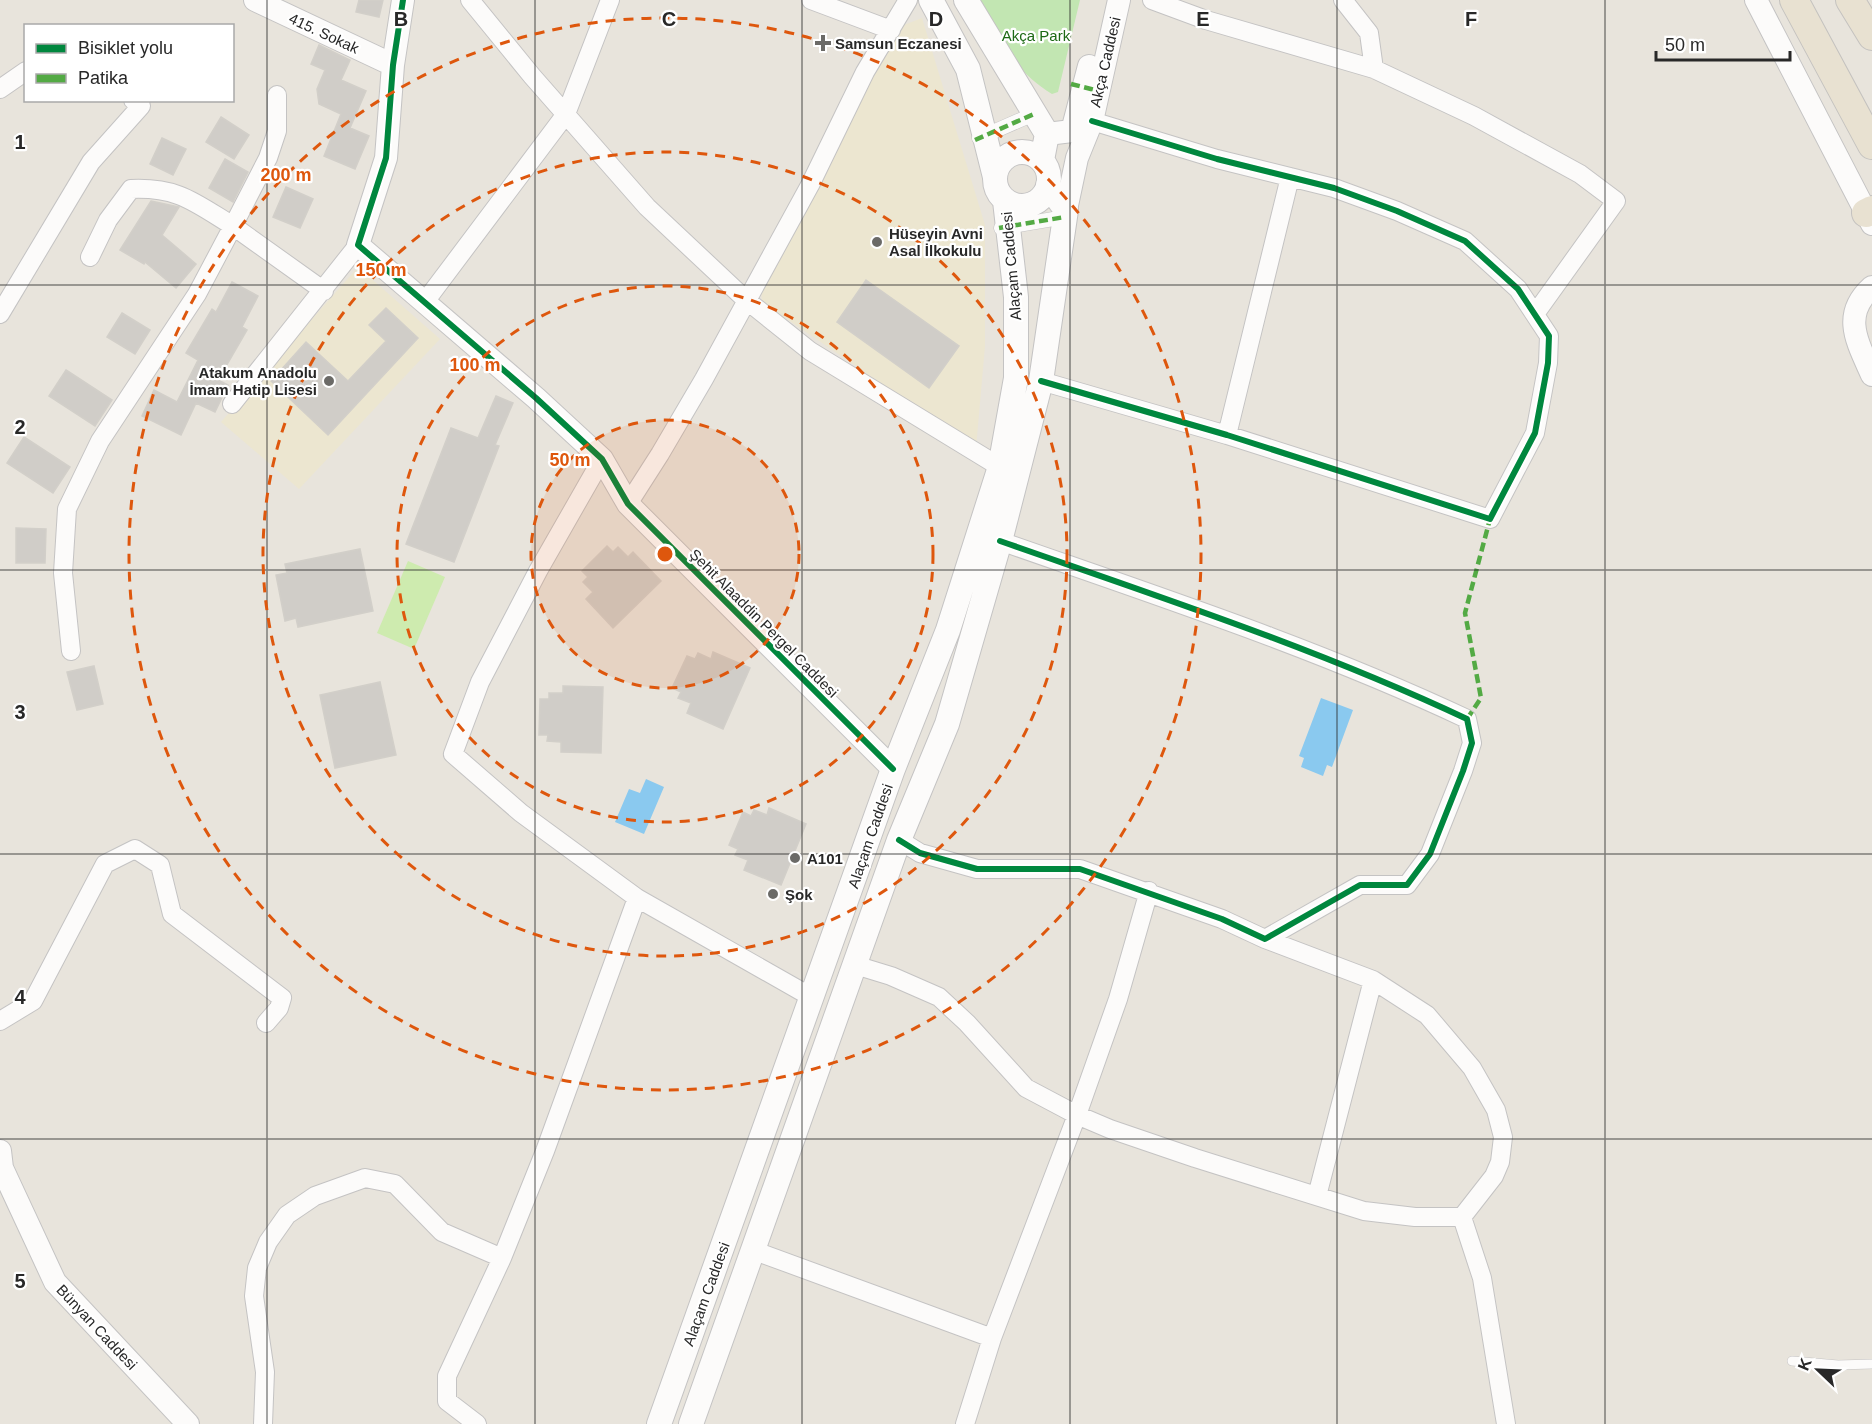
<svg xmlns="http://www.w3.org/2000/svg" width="1872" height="1424" font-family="Arial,sans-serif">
<rect width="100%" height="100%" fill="#e8e4dc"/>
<path fill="#ece6d0" d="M922,18L985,225V346L976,448L762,302L759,260L891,30Z
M358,267L440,339L299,489L221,422Z"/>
<path fill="#c2e6b2" d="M977,0H1080L1058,92L1052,94C1012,69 999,40 977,0Z"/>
<path fill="#ceebaf" d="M408,561L445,577L414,649L377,633Z"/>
<path fill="#8ac9ef" d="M1321,698L1353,710L1332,767L1327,765L1323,776L1301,767L1304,758L1299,756Z
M646,779L664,787L644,834L615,822L629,789L640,793Z"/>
<path fill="#d0cdc8" stroke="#d2cfc9" stroke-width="1.5" d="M359,0H383L379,17L356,12Z
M319,45L350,60L341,80L366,91L350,128L369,136L355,169L324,156L341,114L319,104L317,89L325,70L311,64Z
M221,117L249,135L234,159L206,142Z
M162,138L186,149L173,175L150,164Z
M225,159L248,172L233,202L209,188Z
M286,187L313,199L300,228L273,217Z
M151,201L179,207L162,235L196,264L176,288L145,262L144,264L120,250Z
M866,280L959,346L929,388L837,322Z
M232,282L258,296L242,327L247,330L218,380L228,385L215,412L196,403L181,435L142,416L154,390L177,402L198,360L186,353L212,309L216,312Z
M386,308L418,338L328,435L271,381L306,342L348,381L386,341L369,325Z
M122,313L150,330L135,354L107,337Z
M66,370L112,400L95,426L49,396Z
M496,396L513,403L495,445L499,446L454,562L406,544L451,428L478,438Z
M24,437L70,467L53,493L7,463Z
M16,528L46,529L45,563H16Z
M607,546L613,552L618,547L628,557L633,552L661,581L613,628L586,599L593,592L583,582L588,577L582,571Z
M360,549L373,611L298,627L296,618L285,621L276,575L287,573L285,564Z
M713,652L750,668L723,729L687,713L691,703L678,698L681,692L672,688L687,656L695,659L698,653L711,659Z
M94,666L103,704L77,710L67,672Z
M380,682L396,755L335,768L320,695Z
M563,686L603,687L601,753L561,752V742L547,741L548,735H539L540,699H549V693H563Z
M769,808L806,824L781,885L744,870L748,860L735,855L738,849L729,845L743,812L751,816L754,810L767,815Z"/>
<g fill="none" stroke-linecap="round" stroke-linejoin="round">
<g stroke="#c4c3c3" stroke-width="10">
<path id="service" d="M1792,1361L1838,1365L1872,1364"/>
</g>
<g stroke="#c4c3c3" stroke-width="15">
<path id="pedestrian" d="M979,138L1034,114
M1001,228L1065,217"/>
</g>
<g stroke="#c4c3c3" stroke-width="20">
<path id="minor" d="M470,0L532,76L647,207L745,299L810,351L1000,467
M811,0L891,30
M1152,0L1206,20L1374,69L1474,116L1580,174L1616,201L1535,314
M1343,0L1369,33L1374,69
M0,89L26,71
M90,257L108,220L131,189C178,187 194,202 233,226L268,158L277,131V95
M424,303L566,114L610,0
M0,314L91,162L141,106L133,100
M1041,381L1227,435L1490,519L1535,433L1548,363L1549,336L1518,289L1465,241L1397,211L1334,188L1217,159L1092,121
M232,404L358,245
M1227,435L1290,177
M602,459L538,571L480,682L453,754L521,813L637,898L813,998
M628,504L660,454L704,379L810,185L865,72L908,0
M71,651L63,573L67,509L100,441L197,294L233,226L324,291
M899,840L920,853L977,869H1080L1222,919L1265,939L1360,885H1407L1430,854L1463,771L1472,743L1467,719C1316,648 1157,596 1000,541
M1149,891L1118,999L1077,1115L1110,1129L1195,1158L1364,1211L1415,1217H1462L1482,1278L1506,1424
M1265,939L1373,980L1427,1015L1472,1068L1496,1110L1503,1137L1500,1162L1494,1176L1462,1217
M855,965L891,976L939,997L967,1023L1026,1088L1077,1115L992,1338L965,1424
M0,1021L33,1001L105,864L135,849L160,865L172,914L282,998L279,1008L266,1023
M1317,1196L1373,980
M755,1251L992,1338
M263,1424L265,1372L254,1296L257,1268L268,1242L287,1215L315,1196L365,1178L395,1184L442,1232L502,1258
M477,1424L447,1401V1376L502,1258L545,1151L637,898"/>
</g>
<g stroke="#c4c3c3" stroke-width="24">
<path id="tertiary" d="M255,0L393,65
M403,0L393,65L386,158L358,245L536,398L602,459L628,504L893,769
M1756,0L1872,224
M1047,134L1072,131L1089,66
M1066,210L1077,158L1092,121L1119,0
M1872,287C1841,315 1857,341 1872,375
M0,1151L2,1168L55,1282L188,1424"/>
</g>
<g stroke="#c4c3c3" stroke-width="26">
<path id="secondary" d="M931,0L968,69L995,177
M966,0L1047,134L1042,160
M995 179a27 27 0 1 1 54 0a27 27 0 1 1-54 0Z
M659,1424L893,769L948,630L1000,467L1016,378V297L1005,201
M691,1424L899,840L947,724L1000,541L1041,381L1066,210L1048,185"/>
</g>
<g stroke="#c4c2bf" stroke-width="30">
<path id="trunk" d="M1794,0L1872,145
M1850,0L1872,36
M1866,213L1872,210"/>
</g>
<use href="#service" stroke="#fcfbfa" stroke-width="9"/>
<use href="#pedestrian" stroke="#fcfbfa" stroke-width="14"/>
<use href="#minor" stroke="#fcfbfa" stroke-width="18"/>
<use href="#tertiary" stroke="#fcfbfa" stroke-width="22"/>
<use href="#secondary" stroke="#fcfbfa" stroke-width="24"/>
<use href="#trunk" stroke="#e8e1d1" stroke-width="28"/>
<path stroke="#53aa44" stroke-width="4.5" stroke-dasharray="9 4.5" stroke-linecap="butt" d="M1071,84L1103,92
M975,140L1034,114
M999,228L1065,217
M1467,719L1481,698L1465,613L1490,519"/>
<g stroke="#fff" stroke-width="10">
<path id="cycleway" d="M403,0L393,65L386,158L358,245L536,398L602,459L628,504L893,769
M1041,381L1227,435L1490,519L1535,433L1548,363L1549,336L1518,289L1465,241L1397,211L1334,188L1217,159L1092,121
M899,840L920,853L977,869H1080L1222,919L1265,939L1360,885H1407L1430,854L1463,771L1472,743L1467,719C1316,648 1157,596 1000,541"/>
</g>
<use href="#cycleway" stroke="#00873e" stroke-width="6"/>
</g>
<path fill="none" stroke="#282828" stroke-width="1.5" stroke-opacity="0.55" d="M267,0V1424M535,0V1424M802,0V1424M1070,0V1424M1337,0V1424M1605,0V1424M0,285H1872M0,570H1872M0,854H1872M0,1139H1872"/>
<circle cx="665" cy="554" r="134" fill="#de570d" fill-opacity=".12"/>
<g fill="none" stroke="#de570d" stroke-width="3" stroke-dasharray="10 8">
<circle cx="665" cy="554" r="134"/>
<circle cx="665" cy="554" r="268"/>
<circle cx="665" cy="554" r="402"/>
<circle cx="665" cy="554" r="536"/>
</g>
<g fill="#6b6a67" stroke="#fff" stroke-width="2">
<path d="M820 34h6v6h6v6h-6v6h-6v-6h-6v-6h6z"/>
<circle cx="877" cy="242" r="6"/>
<circle cx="329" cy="381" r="6"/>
<circle cx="795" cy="858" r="6"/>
<circle cx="773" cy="894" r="6"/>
</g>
<g text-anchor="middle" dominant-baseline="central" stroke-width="4.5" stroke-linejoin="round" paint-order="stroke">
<g font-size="15" fill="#282828" stroke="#fff">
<text transform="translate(324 33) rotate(25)">415. Sokak</text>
<text transform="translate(1105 62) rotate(-77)">Akça Caddesi</text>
<text transform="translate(1011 266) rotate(-95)">Alaçam Caddesi</text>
<text transform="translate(764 623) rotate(45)">Şehit Alaaddin Pergel Caddesi</text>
<text transform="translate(870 836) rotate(-71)">Alaçam Caddesi</text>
<text transform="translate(706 1294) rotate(-70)">Alaçam Caddesi</text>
<text transform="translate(97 1327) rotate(47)">Bünyan Caddesi</text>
</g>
<g font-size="15" fill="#1c6914" stroke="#fff">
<text x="1036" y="35">Akça Park</text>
</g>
<g font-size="15" font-weight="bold" fill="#282828" stroke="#fff" text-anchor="start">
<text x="835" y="43">Samsun Eczanesi</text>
<text x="889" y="233">Hüseyin Avni<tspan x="889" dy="17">Asal İlkokulu</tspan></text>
<text x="317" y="372" text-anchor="end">Atakum Anadolu<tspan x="317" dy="17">İmam Hatip Lisesi</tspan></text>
<text x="807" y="858">A101</text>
<text x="785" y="894">Şok</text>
</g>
</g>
<g font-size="20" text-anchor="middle" font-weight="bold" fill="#282828" stroke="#fff" stroke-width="4.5" stroke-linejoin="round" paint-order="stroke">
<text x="401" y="26">B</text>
<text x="669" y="26">C</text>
<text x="936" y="26">D</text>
<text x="1203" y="26">E</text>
<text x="1471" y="26">F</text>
<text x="20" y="149">1</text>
<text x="20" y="434">2</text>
<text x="20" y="719">3</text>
<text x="20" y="1004">4</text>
<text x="20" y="1288">5</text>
</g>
<circle cx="665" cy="554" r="9" fill="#de570d" stroke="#fff" stroke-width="3"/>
<g font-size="18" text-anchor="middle" font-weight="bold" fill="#de570d" stroke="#fff" stroke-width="4.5" stroke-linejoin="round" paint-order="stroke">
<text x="286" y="181">200 m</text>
<text x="381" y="276">150 m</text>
<text x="475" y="371">100 m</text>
<text x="570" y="466">50 m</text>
</g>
<rect x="24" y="24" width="210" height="78" fill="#ffffff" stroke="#a9a9a9" stroke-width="1.5"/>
<rect x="36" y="44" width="30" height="9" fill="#00873e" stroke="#a9a9a9" stroke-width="1.5"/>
<text x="78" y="54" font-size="18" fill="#282828">Bisiklet yolu</text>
<rect x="36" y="74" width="30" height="9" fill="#53aa44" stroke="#a9a9a9" stroke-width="1.5"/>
<text x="78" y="84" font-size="18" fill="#282828">Patika</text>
<g transform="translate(1818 1370) rotate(293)" stroke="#ffffff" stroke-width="4.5" paint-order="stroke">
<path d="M0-4.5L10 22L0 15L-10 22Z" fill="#282828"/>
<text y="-9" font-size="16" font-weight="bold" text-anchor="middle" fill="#282828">K</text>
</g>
<path d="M1656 51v9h134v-9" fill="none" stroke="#282828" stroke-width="3"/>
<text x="1665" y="51" font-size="18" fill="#282828" stroke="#ffffff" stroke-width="4.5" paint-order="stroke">50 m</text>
</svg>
